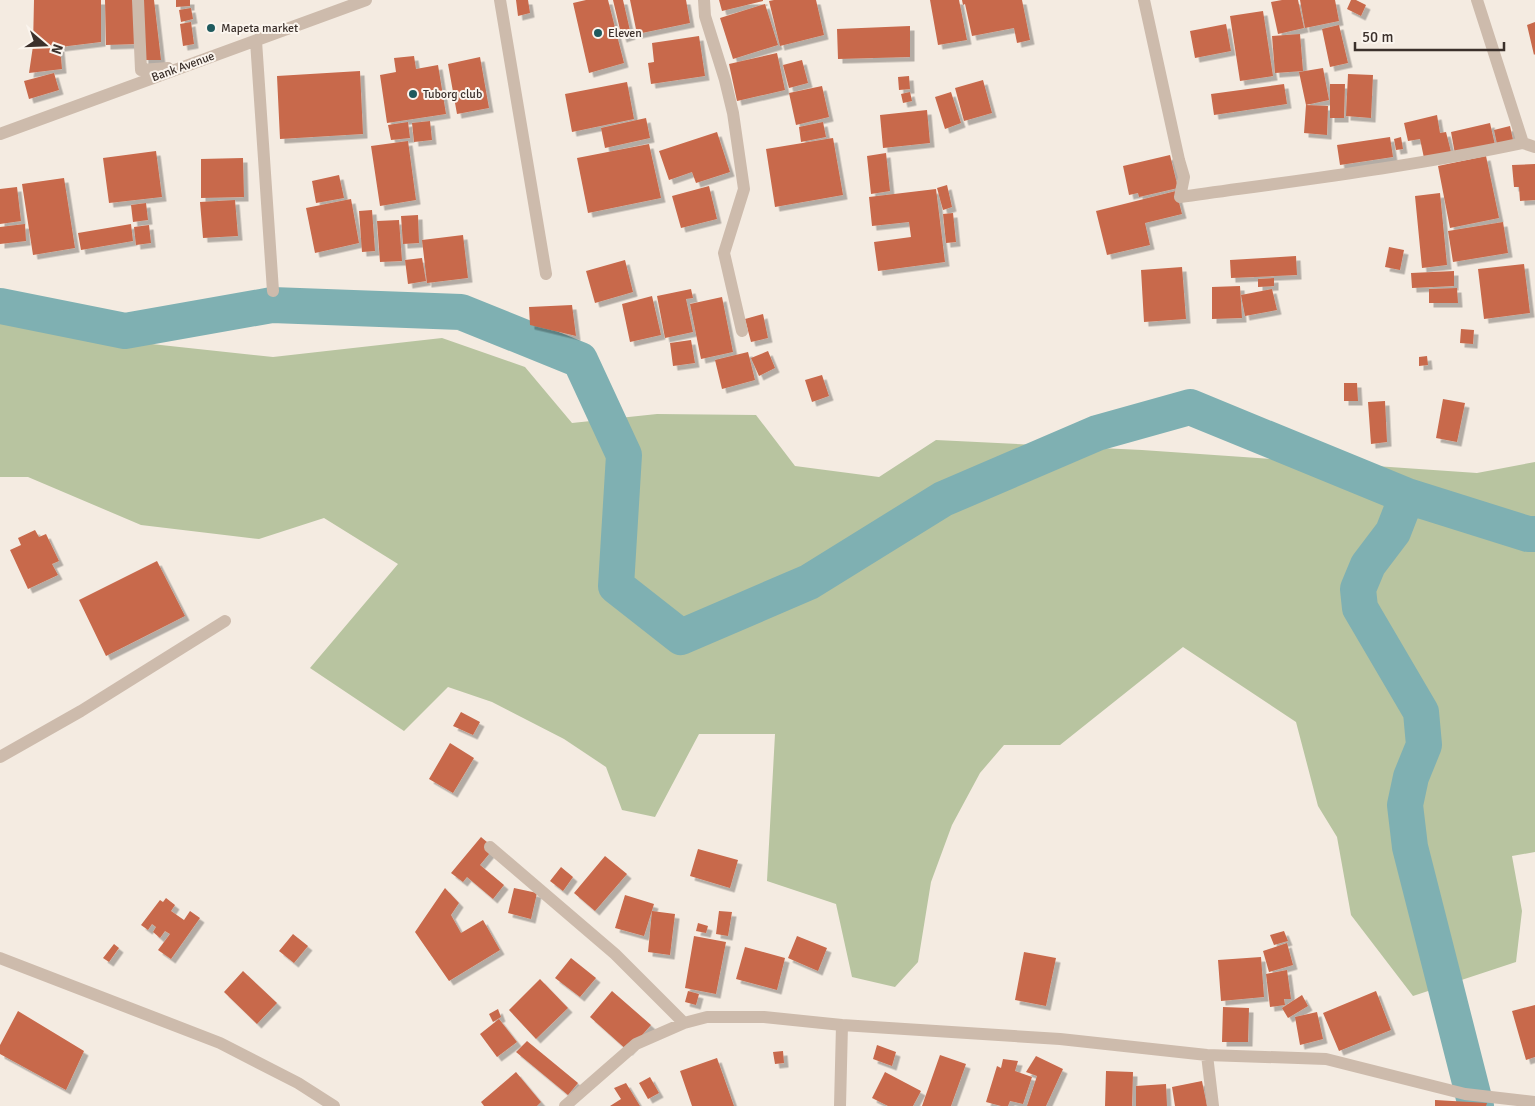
<svg xmlns="http://www.w3.org/2000/svg" width="1535" height="1106" font-family="Signika,sans-serif">
<defs>
<filter id="shadow"><feDropShadow dx="4.5" dy="4.5" stdDeviation="0" flood-color="#0004"/></filter>
</defs>
<rect width="100%" height="100%" fill="#f4ebe1"/>
<path fill="#b8c4a0" d="M0,320L68,335L273,357L442,338L525,367L572,423L657,414L756,415L795,466L879,477L936,440L1142,450L1477,473L1535,462V852L1512,856L1522,911L1516,962L1413,996L1351,915L1337,837L1318,806L1296,722L1183,647L1060,745H1004L980,773L952,825L931,882L918,962L895,987L852,977L836,904L767,881L775,734H699L655,817L622,810L606,767L564,739L492,702L448,687L404,731L310,668L398,564L324,518L259,539L141,525L28,477H0Z"/>
<g fill="none" stroke-linecap="round" stroke-linejoin="round">
<path stroke="#7fb0b2" stroke-width="36" d="M0,306L125,331L272,305L461,312L580,360L624,455L616,586L681,637L809,582L943,499L1097,433L1190,407L1407,496L1528,534H1535
M1407,496L1393,532L1368,565L1358,589L1360,608L1421,712L1424,745L1411,777L1405,805L1410,847L1476,1106"/>
</g>
<path fill="#c8694b" filter="url(#shadow)" d="M34,0H101V42L60,47L62,69L29,73L33,46Z
M105,0H135L137,44L106,45Z
M139,0H154L161,60H144Z
M176,0H190V6L176,7Z
M516,0H528L530,13L518,16Z
M586,0H608L624,63L589,73L573,3Z
M613,0H623L631,35L622,38Z
M630,0H686L690,23L637,34Z
M719,0H763V1L722,11Z
M774,0H816L824,35L780,46L769,1Z
M930,0H959L967,40L938,45Z
M962,0H1022L1030,40L1017,43L1014,28L972,36L965,4L963,5Z
M1282,0H1298L1304,28L1278,34L1271,2Z
M1300,0H1335L1339,21L1305,28Z
M1351,0H1356L1366,5L1361,16L1347,9Z
M765,4L778,45L733,59L720,18Z
M191,8L193,19L181,22L179,10Z
M1263,11L1273,76L1240,81L1230,16Z
M191,22L194,44L183,46L180,24Z
M1535,22V54L1534,55L1527,25Z
M1226,24L1231,51L1195,58L1190,31Z
M1339,25L1348,63L1330,67L1322,29Z
M910,26V57L838,59L837,29Z
M1300,34L1303,71L1275,73L1272,36Z
M699,36L705,76L651,84L648,63L654,62L652,43Z
M777,53L785,90L737,101L729,64Z
M414,56L416,69L438,65L446,114L387,123L380,75L396,72L394,58Z
M480,57L489,108L457,114L448,64Z
M802,60L808,83L789,88L783,65Z
M1323,68L1329,100L1306,105L1299,72Z
M360,71L363,134L280,139L277,76Z
M54,73L59,90L29,99L24,81Z
M1348,74L1373,75L1371,118L1346,116Z
M909,76L910,89L899,90L898,77Z
M983,80L992,113L964,121L955,88Z
M627,82L634,119L572,132L565,94Z
M1284,84L1287,104L1214,115L1211,94Z
M1330,84H1345L1344,118H1330Z
M822,86L829,117L796,125L789,93Z
M910,92L912,101L903,103L901,94Z
M951,92L961,123L945,129L935,97Z
M1306,105L1328,106L1327,135L1304,133Z
M927,110L930,143L883,148L880,115Z
M1437,115L1440,133L1446,132L1451,152L1424,158L1420,139L1408,141L1404,123Z
M646,118L650,138L605,148L601,128Z
M430,121L432,140L414,142L412,123Z
M408,122L410,138L391,140L388,125Z
M823,122L826,137L801,142L799,127Z
M1490,123L1495,145L1455,154L1451,132Z
M1510,126L1513,140L1497,144L1494,130Z
M717,132L730,172L696,183L692,172L669,180L659,151Z
M1390,137L1393,157L1340,165L1337,145Z
M1401,137L1403,149L1396,150L1394,139Z
M833,138L843,195L775,207L766,149Z
M408,141L416,200L380,206L371,146Z
M649,144L661,198L588,213L577,158Z
M156,151L162,197L109,203L103,158Z
M886,153L890,191L871,194L867,156Z
M1170,155L1178,188L1139,197L1138,193L1129,195L1123,166Z
M1486,156L1499,218L1450,228L1438,166Z
M243,158L244,197L201,198V159Z
M1535,164V200L1520,201L1519,187H1514L1512,165Z
M339,175L344,198L316,203L312,181Z
M64,178L75,248L33,255L22,184Z
M947,185L952,207L943,210L937,188Z
M709,186L717,219L681,228L672,196Z
M17,187L21,221L0,224V189Z
M936,189L945,262L878,271L874,242L911,237L909,222L872,226L869,197Z
M1176,191L1182,214L1145,223L1150,245L1107,255L1096,211Z
M1440,193L1447,265L1422,268L1415,196Z
M351,199L359,243L315,253L306,208Z
M235,200L238,236L203,238L200,202Z
M146,203L148,220L133,222L131,205Z
M372,210L375,251L362,252L359,211Z
M953,213L956,242L946,243L943,214Z
M418,215L419,243L403,244L401,216Z
M399,220L402,261L380,262L377,221Z
M1503,222L1508,253L1453,262L1448,231Z
M25,224L26,241L0,244V227Z
M131,224L133,241L81,250L78,233Z
M149,225L151,243L136,245L134,227Z
M463,235L468,278L427,283L422,240Z
M1389,247L1404,250L1400,270L1385,267Z
M1296,256L1297,275L1231,278L1230,260Z
M422,258L426,281L408,284L405,260Z
M625,260L633,292L595,303L586,271Z
M1524,264L1530,313L1484,319L1478,269Z
M1182,267L1186,319L1144,322L1141,270Z
M1454,271V286L1412,288L1411,273Z
M1274,278V286L1258,287V279Z
M1240,286L1242,318L1212,319V287Z
M1457,288L1458,303H1429V289Z
M691,289L693,298L686,299L693,332L665,338L657,296Z
M1272,289L1277,310L1245,316L1241,295Z
M652,296L661,335L630,342L622,304Z
M722,297L733,352L701,359L690,304Z
M572,305L576,336L530,325L529,307Z
M763,314L768,338L751,342L745,319Z
M1461,329L1474,330L1473,344L1460,343Z
M691,340L695,363L673,366L670,343Z
M768,351L775,368L759,376L751,358Z
M748,352L755,380L722,389L715,360Z
M1427,356L1428,365L1419,366V357Z
M822,375L829,396L812,402L805,380Z
M1344,383H1357L1358,401H1344Z
M1443,399L1465,403L1457,442L1436,438Z
M1385,401L1387,442L1371,444L1368,402Z
M35,530L39,537L46,534L59,561L52,564L58,575L28,589L10,550L21,545L18,538Z
M157,561L185,616L106,656L79,600Z
M461,712L480,722L473,735L453,726Z
M450,743L474,758L453,793L429,779Z
M481,837L494,848L480,865L504,885L493,899L467,877L463,882L451,873Z
M698,849L738,860L730,888L690,876Z
M605,856L627,874L595,911L574,893Z
M561,867L573,877L563,891L550,881Z
M445,888L459,903L451,915L461,933L483,920L500,950L449,981L415,932Z
M514,888L537,893L531,919L508,913Z
M625,895L654,904L644,936L615,928Z
M166,898L175,905L171,911L184,920L190,911L200,918L171,959L158,950L170,934L165,931L160,938L153,932L156,927L152,924L148,930L141,925L160,900L163,902Z
M652,911L675,914L670,955L648,952Z
M719,911L732,912L728,936L716,934Z
M698,923L708,926L706,933L696,931Z
M1284,931L1288,941L1274,945L1270,935Z
M293,934L308,946L294,963L279,951Z
M694,936L726,942L716,994L685,988Z
M797,936L827,948L818,971L788,958Z
M1287,943L1293,965L1269,972L1263,951Z
M114,944L119,948L109,962L103,958Z
M745,947L785,958L777,990L736,979Z
M1024,952L1056,958L1046,1006L1015,1000Z
M1261,957L1264,997L1221,1001L1218,960Z
M571,958L596,978L580,997L555,978Z
M1287,970L1291,999H1284L1285,1005L1270,1007L1266,974Z
M243,971L277,1003L257,1024L224,992Z
M540,979L568,1008L536,1039L509,1010Z
M612,991L651,1025L628,1051L590,1017Z
M688,991L699,994L696,1005L685,1002Z
M1376,991L1391,1030L1339,1051L1323,1013Z
M1302,995L1308,1006L1288,1018L1282,1008Z
M1535,1005V1057L1526,1060L1512,1011Z
M1223,1007L1249,1008L1248,1042H1222Z
M498,1009L501,1017L493,1022L489,1014Z
M18,1011L84,1051L66,1090L0,1054V1045Z
M1317,1012L1323,1039L1300,1045L1295,1017Z
M499,1019L517,1042L497,1057L480,1034Z
M527,1041L578,1083L568,1095L516,1052Z
M877,1045L896,1052L892,1066L873,1059Z
M783,1051L784,1063L775,1064L773,1052Z
M940,1055L966,1064L951,1106H922Z
M1036,1056L1063,1069L1046,1106H1027L1037,1076L1026,1072Z
M717,1058L734,1106H692L680,1071Z
M1003,1059L1018,1061L1015,1071L1032,1077L1023,1104L1010,1101L1008,1106H1001L986,1102L997,1066L1001,1068Z
M1106,1071L1133,1072L1132,1106H1105Z
M516,1072L541,1102L537,1106H484L481,1102Z
M885,1072L921,1091L913,1106H888L872,1098Z
M650,1077L659,1093L648,1099L639,1083Z
M1202,1081L1207,1106H1175L1172,1087Z
M626,1083L640,1106H610L621,1099L614,1088Z
M1166,1084L1167,1106H1136V1086Z
M1435,1100L1487,1103L1486,1106H1435Z"/>
<g fill="none" stroke-linecap="round" stroke-linejoin="round">
<path stroke="#cdbbac" stroke-width="12" d="M138,0L141,70L168,68
M500,0L546,274
M704,0L705,16L725,80L733,113L744,189L724,253L742,331
M1144,0L1179,160L1184,177L1180,197C1294,181 1410,167 1523,143
M1477,0L1523,143L1535,147
M256,41L273,291
M0,134L366,0
M0,757L81,711L225,621
M490,847L615,954L684,1023
M0,958L220,1043L298,1083L334,1106
M1207,1055L1213,1106
M565,1106L636,1044L684,1023L707,1017H764L842,1025L1060,1039L1207,1055L1326,1059L1465,1094L1535,1102
M840,1106L842,1025"/>
</g>
<g fill="#1f5a5e" stroke="#fbf5ee" stroke-width="2">
<circle cx="211" cy="28" r="5"/>
<circle cx="598" cy="33" r="5"/>
<circle cx="413" cy="94" r="5"/>
</g>
<g text-anchor="middle" dominant-baseline="central" stroke-width="4" stroke-linejoin="round" paint-order="stroke">
<g font-size="12" fill="#3b302b" stroke="#fbf5ee" text-anchor="start">
<text x="221" y="28">Mapeta market</text>
<text x="608" y="33">Eleven</text>
<text x="423" y="94">Tuborg club</text>
</g>
<g font-size="12" fill="#3b302b" stroke="#fbf5ee">
<text transform="translate(183 67) rotate(-20)">Bank Avenue</text>
</g>
</g>
<g transform="translate(45 45) rotate(109)" stroke="#fbf5ee" stroke-width="4" paint-order="stroke">
<path d="M0-4L9 19L0 12L-9 19Z" fill="#3b302b"/>
<text y="-8" font-size="14" font-weight="bold" text-anchor="middle" fill="#3b302b">N</text>
</g>
<path d="M1355 42v8h149v-8" fill="none" stroke="#3b302b" stroke-width="2.5"/>
<text x="1362" y="42" font-size="15" fill="#3b302b" stroke="#fbf5ee" stroke-width="4" paint-order="stroke">50 m</text>
</svg>
